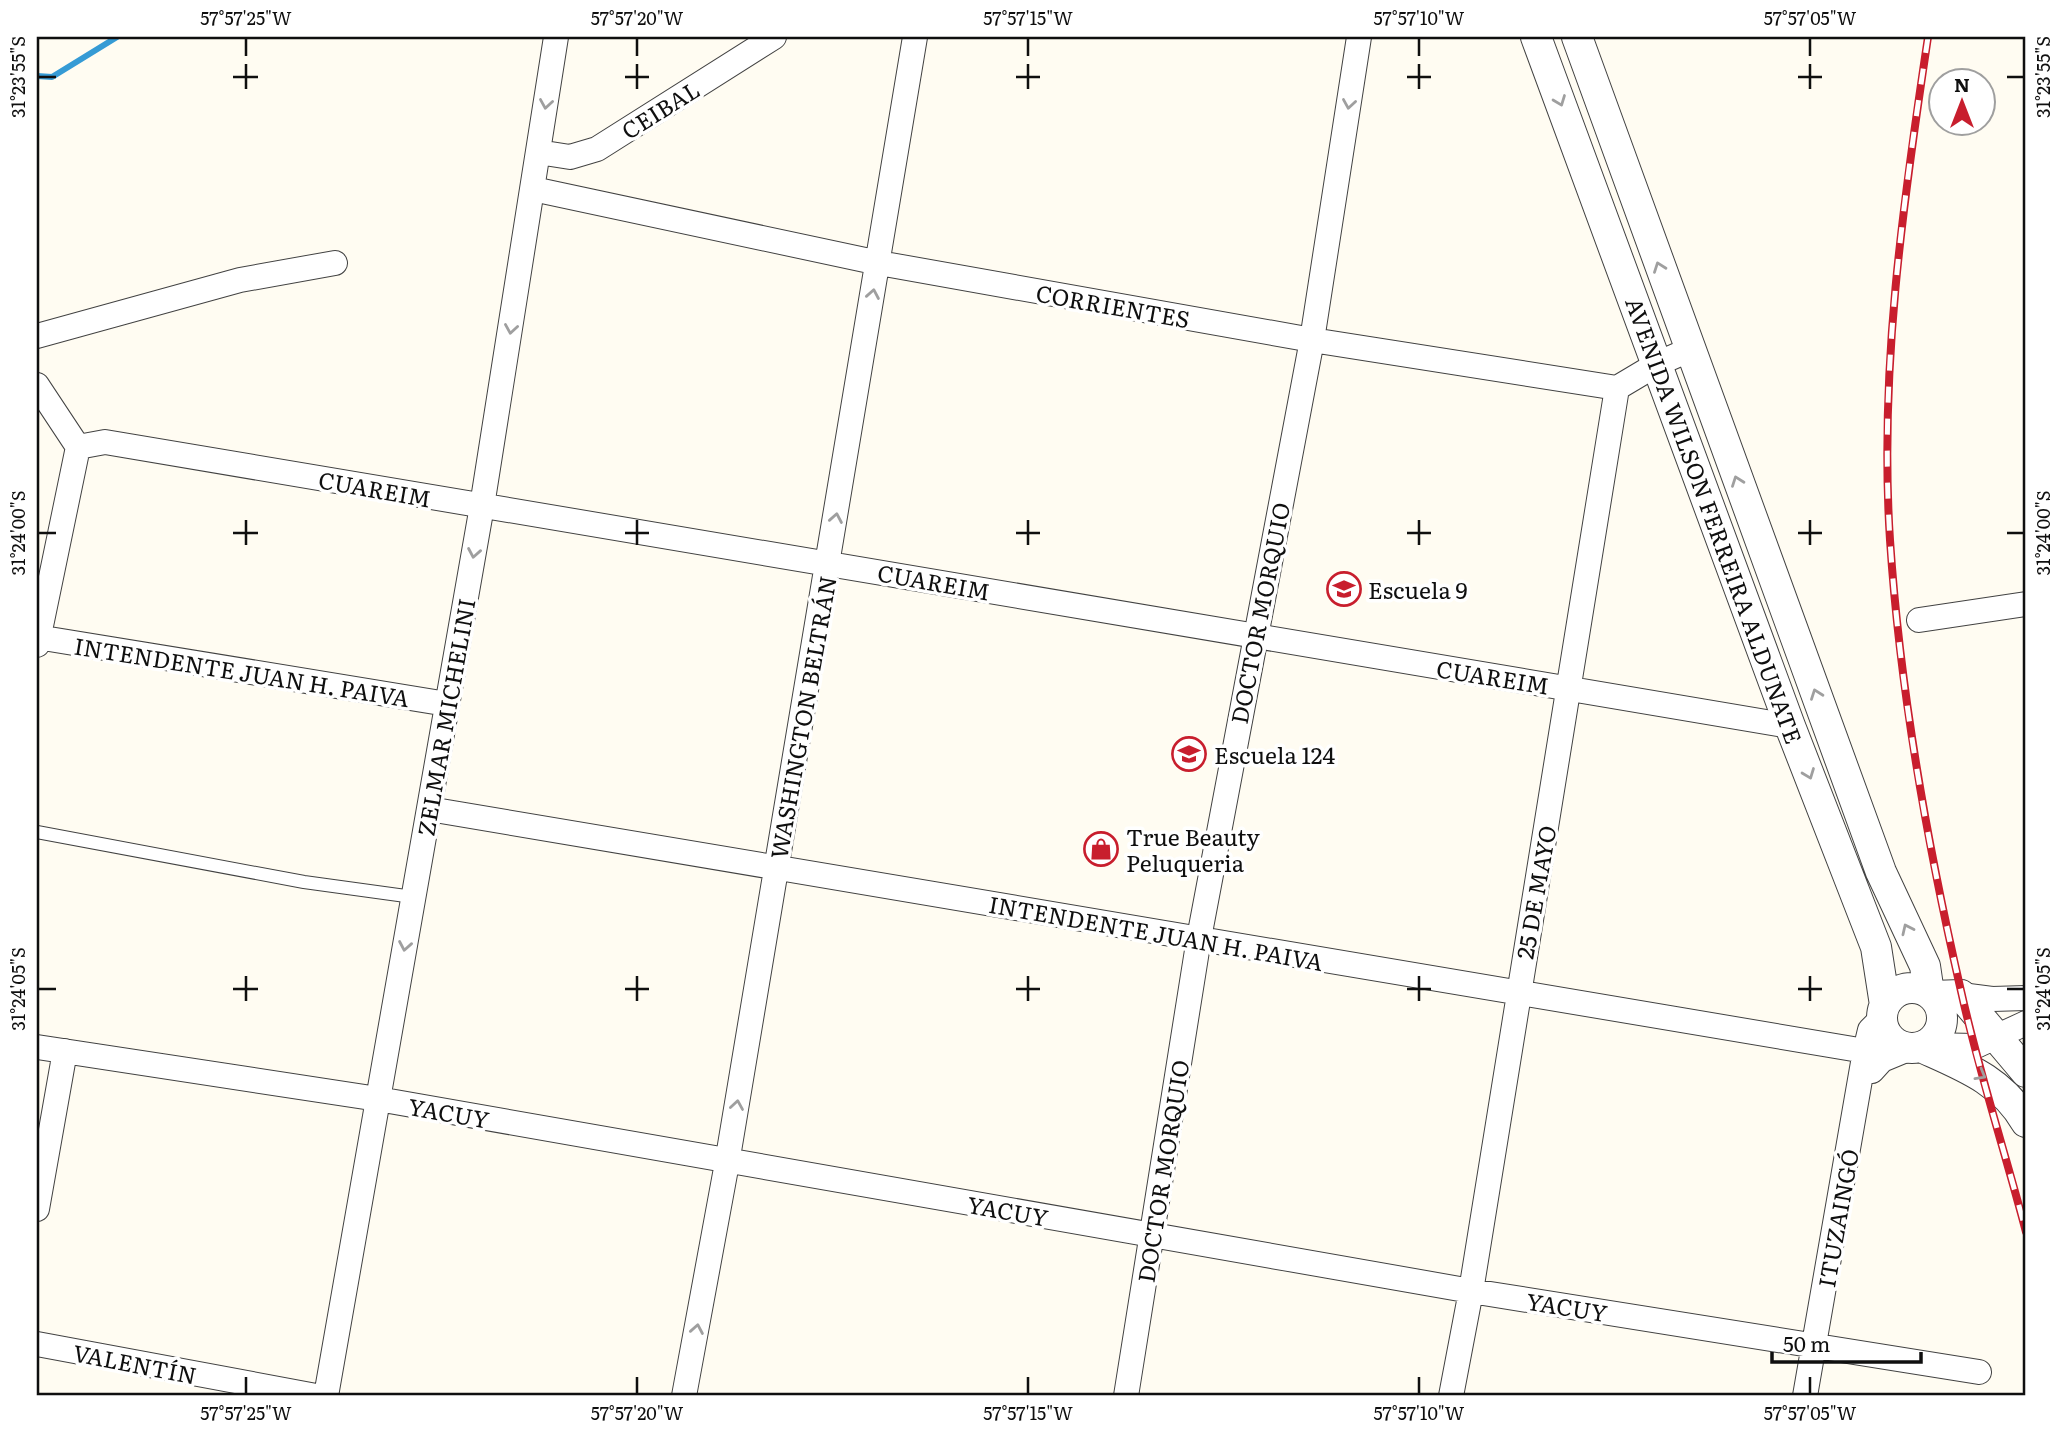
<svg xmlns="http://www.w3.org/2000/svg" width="2063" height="1433" font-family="Literata,serif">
<rect width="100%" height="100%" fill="#fffcf2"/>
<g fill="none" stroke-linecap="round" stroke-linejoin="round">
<path stroke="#369bd5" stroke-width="6" d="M37,76L52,77L117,37"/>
<g stroke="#424242" stroke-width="14">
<path id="service" d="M37,832L304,882L413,897"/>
</g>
<g stroke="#424242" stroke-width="26">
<path id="minor" d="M538,152L570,157L597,149L774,37
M533,189L879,263L1312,340L1617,388L1659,363L1689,350
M37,336L240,280L335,263
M37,385L78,447L37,645
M78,447L105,442L1790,726
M1919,620L2026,604
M37,637L447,704
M429,809L1865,1051L1882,1060
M1961,995L1992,999L2026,998
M1925,1045L1976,1046L2026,1023
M37,1047L378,1099L1471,1291L1979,1372
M1872,1071L1882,1060L1911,1048
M37,1209L65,1051
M37,1344L316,1396
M326,1396L482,506L556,37
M684,1396L727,1163L915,37
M1126,1396L1199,938L1312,340L1359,37
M1451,1396L1471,1291L1617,388
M1805,1396L1865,1051L1870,1030L1882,1018"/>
</g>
<g stroke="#424242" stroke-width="32">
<path id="tertiary" d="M1536,37L1790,726L1876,947L1885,1005
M1577,37L1881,872L1925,966L1929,993
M1882 1018a30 30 0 1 1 60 0a30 30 0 1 1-60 0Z
M1933,996L1961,995L2026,1072
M1921,1047C1963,1066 2002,1080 2026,1122"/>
</g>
<use href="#service" stroke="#fff" stroke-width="12"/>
<use href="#minor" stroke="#fff" stroke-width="24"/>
<use href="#tertiary" stroke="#fff" stroke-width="30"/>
<g stroke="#c81e2d" stroke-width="8">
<path id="rail" d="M1928,37C1903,203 1879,372 1890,540C1900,692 1927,843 1961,991C1979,1072 2005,1152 2026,1232"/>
</g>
<use href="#rail" stroke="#fff" stroke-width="5" stroke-dasharray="16" stroke-linecap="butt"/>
</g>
<defs><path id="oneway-chevron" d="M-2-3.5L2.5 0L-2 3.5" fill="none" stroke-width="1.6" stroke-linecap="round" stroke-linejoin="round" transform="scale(1.75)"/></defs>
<g stroke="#9f9f9f">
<use href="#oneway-chevron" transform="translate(1560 101) rotate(69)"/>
<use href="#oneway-chevron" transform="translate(546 104) rotate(99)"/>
<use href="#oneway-chevron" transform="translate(1349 104) rotate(99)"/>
<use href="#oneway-chevron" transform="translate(1659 267) rotate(-110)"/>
<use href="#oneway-chevron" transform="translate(873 294) rotate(-80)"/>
<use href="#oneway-chevron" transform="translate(511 329) rotate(99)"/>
<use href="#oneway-chevron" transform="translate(1737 481) rotate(-110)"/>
<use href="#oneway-chevron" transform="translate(836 518) rotate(-80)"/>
<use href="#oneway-chevron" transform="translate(474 553) rotate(100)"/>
<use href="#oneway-chevron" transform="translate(1816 694) rotate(-110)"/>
<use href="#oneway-chevron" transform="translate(1809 774) rotate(69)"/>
<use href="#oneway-chevron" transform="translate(1907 929) rotate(-115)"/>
<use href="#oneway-chevron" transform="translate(405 946) rotate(100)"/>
<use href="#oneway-chevron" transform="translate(1981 1075) rotate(30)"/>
<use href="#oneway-chevron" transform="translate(737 1105) rotate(-81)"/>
<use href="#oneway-chevron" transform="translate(697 1329) rotate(-80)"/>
</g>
<path fill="none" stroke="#0f0f0f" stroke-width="2.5" d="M246,38V56M637,38V56M1028,38V56M1419,38V56M1810,38V56M246,64V89M637,64V89M1028,64V89M1419,64V89M1810,64V89M38,77H56M233,77H258M625,77H649M1016,77H1040M1407,77H1431M1798,77H1822M2007,77H2024M246,520V545M637,520V545M1028,520V545M1419,520V545M1810,520V545M38,533H56M233,533H258M625,533H649M1016,533H1040M1407,533H1431M1798,533H1822M2007,533H2024M246,976V1001M637,976V1001M1028,976V1001M1419,976V1001M1810,976V1001M38,989H56M233,989H258M625,989H649M1016,989H1040M1407,989H1431M1798,989H1822M2007,989H2024M246,1377V1394M637,1377V1394M1028,1377V1394M1419,1377V1394M1810,1377V1394"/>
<defs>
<g id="school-ring" transform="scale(1.75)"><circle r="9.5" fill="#fff" stroke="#c81e2d" stroke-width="1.5"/><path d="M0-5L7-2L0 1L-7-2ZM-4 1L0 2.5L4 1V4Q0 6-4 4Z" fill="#c81e2d"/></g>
<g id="shop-ring" transform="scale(1.75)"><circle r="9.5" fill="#fff" stroke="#c81e2d" stroke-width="1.5"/><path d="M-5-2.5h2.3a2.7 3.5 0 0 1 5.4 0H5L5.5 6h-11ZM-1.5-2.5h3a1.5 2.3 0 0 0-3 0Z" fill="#c81e2d"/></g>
</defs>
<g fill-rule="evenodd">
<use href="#school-ring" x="1344" y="589"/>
<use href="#school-ring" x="1189" y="754"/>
<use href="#shop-ring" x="1101" y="849"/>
</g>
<g text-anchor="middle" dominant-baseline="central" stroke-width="7" stroke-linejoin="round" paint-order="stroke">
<g font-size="23" fill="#0f0f0f" stroke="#fff">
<text transform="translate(660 109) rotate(-32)">CEIBAL</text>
<text transform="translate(1113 305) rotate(10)">CORRIENTES</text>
<text transform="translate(375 488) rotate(10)">CUAREIM</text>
<text transform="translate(1715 520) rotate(70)">AVENIDA WILSON FERREIRA ALDUNATE</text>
<text transform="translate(934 581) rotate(10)">CUAREIM</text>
<text transform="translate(1259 613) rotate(-79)">DOCTOR MORQUIO</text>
<text transform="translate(242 671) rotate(9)">INTENDENTE JUAN H. PAIVA</text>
<text transform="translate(1493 676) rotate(9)">CUAREIM</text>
<text transform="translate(445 717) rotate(-80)">ZELMAR MICHELINI</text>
<text transform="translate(802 717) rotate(-80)">WASHINGTON BELTRÁN</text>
<text transform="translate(1535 892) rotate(-80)">25 DE MAYO</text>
<text transform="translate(1156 932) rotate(10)">INTENDENTE JUAN H. PAIVA</text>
<text transform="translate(449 1112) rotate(10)">YACUY</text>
<text transform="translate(1162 1171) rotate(-81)">DOCTOR MORQUIO</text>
<text transform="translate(1008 1210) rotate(10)">YACUY</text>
<text transform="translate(1837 1218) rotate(-80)">ITUZAINGÓ</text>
<text transform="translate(1567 1306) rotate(9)">YACUY</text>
<text transform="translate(135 1363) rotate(11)">VALENTÍN</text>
</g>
<g font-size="23" fill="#0f0f0f" stroke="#fff" text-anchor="start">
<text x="1368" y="589">Escuela 9</text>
<text x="1214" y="754">Escuela 124</text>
<text x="1126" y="836">True Beauty<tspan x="1126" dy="26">Peluqueria</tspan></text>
</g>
</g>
<rect width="2063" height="1433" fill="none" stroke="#ffffff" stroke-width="77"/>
<g transform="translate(1962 102)"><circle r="33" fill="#ffffff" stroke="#9f9f9f" stroke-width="2"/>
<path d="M0-5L12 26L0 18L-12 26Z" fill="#c81e2d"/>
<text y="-10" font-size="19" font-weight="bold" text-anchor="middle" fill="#0f0f0f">N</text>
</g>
<path d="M1772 1352v10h149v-10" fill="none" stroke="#0f0f0f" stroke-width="3.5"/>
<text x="1783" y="1352" font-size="21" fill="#0f0f0f" stroke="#ffffff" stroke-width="5" paint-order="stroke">50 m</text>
<rect x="38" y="38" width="1986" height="1356" fill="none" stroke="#0f0f0f" stroke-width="2.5"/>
<g font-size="18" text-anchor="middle" fill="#0f0f0f">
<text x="246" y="25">57°57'25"W</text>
<text x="637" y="25">57°57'20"W</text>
<text x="1028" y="25">57°57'15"W</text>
<text x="1419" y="25">57°57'10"W</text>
<text x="1810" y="25">57°57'05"W</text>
<text transform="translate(19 77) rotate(-90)" y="6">31°23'55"S</text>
<text transform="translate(2044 77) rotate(-90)" y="6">31°23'55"S</text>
<text transform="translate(19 533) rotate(-90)" y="6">31°24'00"S</text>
<text transform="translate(2044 533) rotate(-90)" y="6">31°24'00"S</text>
<text transform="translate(19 989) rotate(-90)" y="6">31°24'05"S</text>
<text transform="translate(2044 989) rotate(-90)" y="6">31°24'05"S</text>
<text x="246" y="1420">57°57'25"W</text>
<text x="637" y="1420">57°57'20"W</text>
<text x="1028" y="1420">57°57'15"W</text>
<text x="1419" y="1420">57°57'10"W</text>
<text x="1810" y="1420">57°57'05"W</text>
</g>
</svg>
